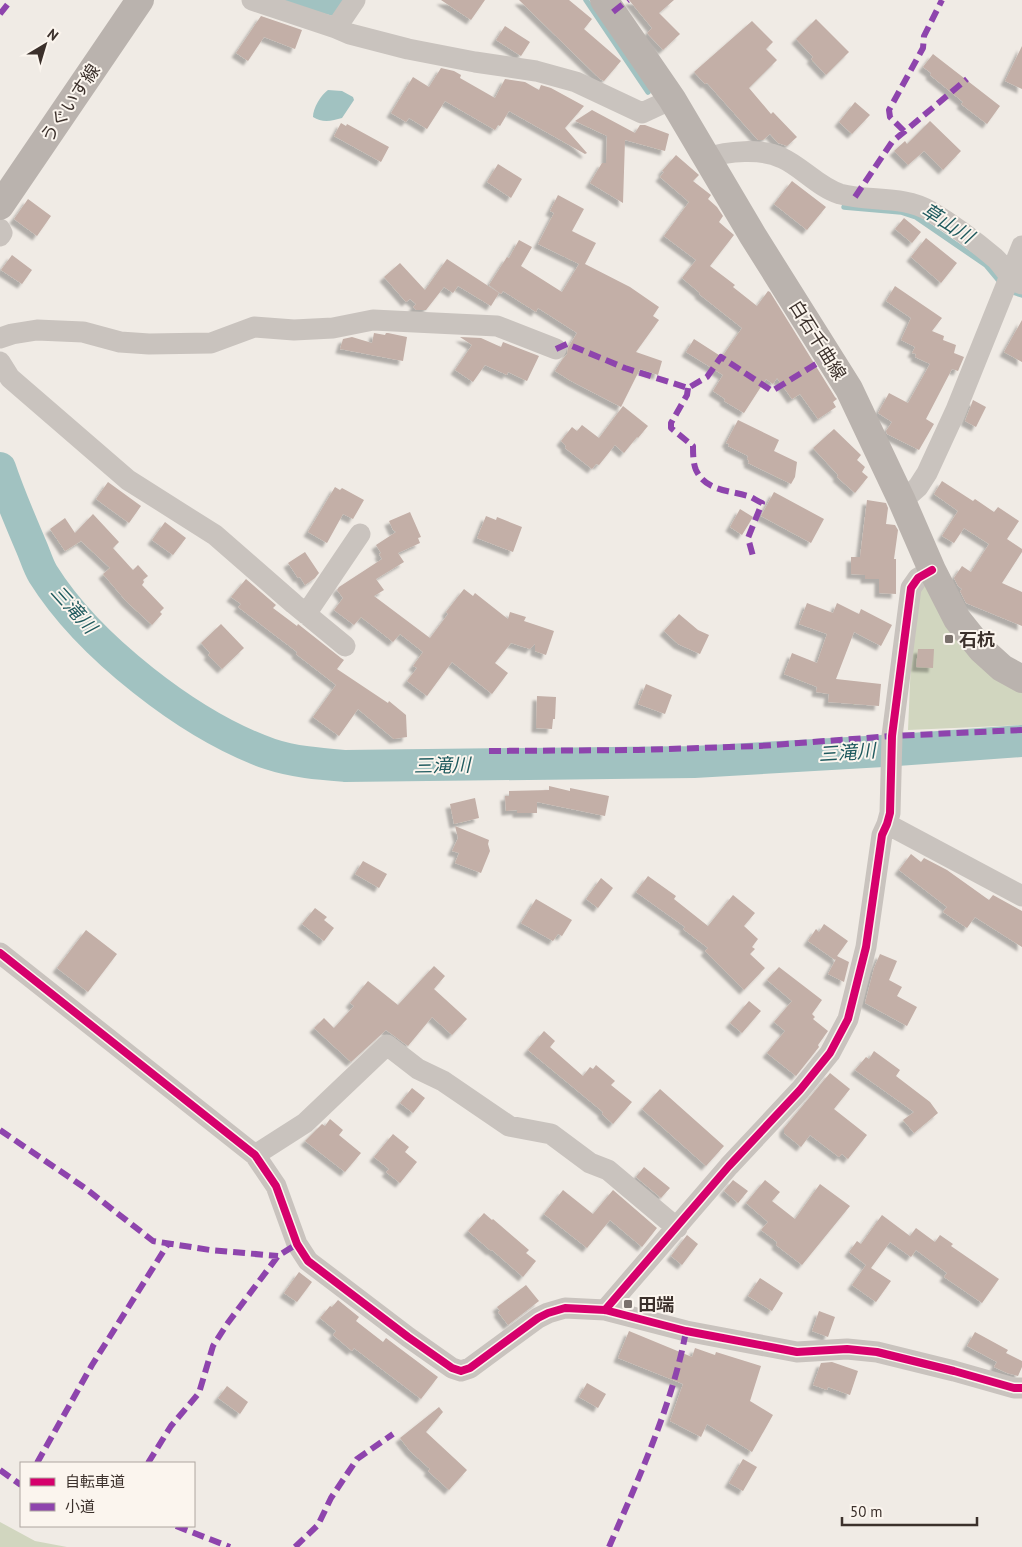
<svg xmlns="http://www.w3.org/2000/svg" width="1022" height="1547" font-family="'PT Sans','Noto Sans JP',sans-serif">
<defs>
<filter id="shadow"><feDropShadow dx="-4.5" dy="4.5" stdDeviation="1" flood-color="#0004"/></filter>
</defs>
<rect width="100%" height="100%" fill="#f0ebe5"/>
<path fill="#d1d6bf" d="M925,585L1022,691V725L908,730L911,661L918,594Z
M0,1522L35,1541L67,1547H0Z"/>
<path fill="#a1c2c1" d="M272,0H349L333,16Z
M328,90L342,91L353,97L354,100L342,118C332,121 322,123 313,117C313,108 321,95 328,90Z"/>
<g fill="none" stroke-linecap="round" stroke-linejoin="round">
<path stroke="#a1c2c1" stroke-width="5.5" d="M586,0L648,92
M844,207L901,212L916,217L986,265L1001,283
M1008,289L1013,292L1022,295"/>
<path stroke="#a1c2c1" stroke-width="32" d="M0,468C9,495 20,520 31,546C35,555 38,566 43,574C88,646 190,726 270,754C294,762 320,764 345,766L694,762L883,751L1022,741"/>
</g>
<path fill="#c3afa7" filter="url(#shadow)" d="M441,0H485L471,20Z
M519,0H569L592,19L584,29L621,61L604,81L600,79Z
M629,0H674L659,13L680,34L663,50L647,33L652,28Z
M261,16L302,30L295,49L264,37L248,61L236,53Z
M816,19L849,52L826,75L811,59L813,57L796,39Z
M752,21L773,42L766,49L777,60L749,88L771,114L773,112L797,137L787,146L778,143L770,134L763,140H758L707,83L705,84L694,72Z
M505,26L530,42L521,56L496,40Z
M1022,46V89L1005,81Z
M933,54L1000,106L987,124L961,104L963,102L930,75L931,73L923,67Z
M441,68L454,71L461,75L460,78L495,98L505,79L525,82L539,90L541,85L551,88L584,106L565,128L587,153L585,154L509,111L500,126L498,125L495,130L445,101L427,129L409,118L406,122L391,113L413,77L429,87Z
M855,102L870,115L852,134L839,122Z
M592,110L635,133L640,125H645L669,134L665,151L625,140L623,203L590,183L602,163H606L607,136L575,121Z
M930,121L961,151L943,170L924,151L908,165L894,151L905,141L907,144Z
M341,123L346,126L347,124L389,147L381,162L334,136Z
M676,155L699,175L693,181L711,195L708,199L717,207L723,216L719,222L734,235L710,266L735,285L733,287L757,306L768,291L770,292L835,397L837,399L833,402L836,407L818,419L800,394L792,399L777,378L773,384L766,379L744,413L724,401L725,399L713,391L723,375L686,352L694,339L722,357L742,328L699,294L700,293L682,278L696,260L664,236L689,202L660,177L664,172L662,171Z
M498,164L522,179L511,198L487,182Z
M792,181L826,207L807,230L774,204Z
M558,195L584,209L572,231L596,243L585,264L630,287L659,307L653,316L659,320L636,352L662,361L658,375L640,369L621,407L571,381L555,371L562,360L567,354L568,348L577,333L538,308L536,312L503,291L501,294L489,285L507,257L509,258L519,240L532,247L521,266L562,292L579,264L538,244L554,213L550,211Z
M28,199L51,216L37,236L14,219Z
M904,218L921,232L912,243L895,229Z
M926,238L957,263L941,283L911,257Z
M12,255L32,270L22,284L1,270Z
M447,259L499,293L491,306L458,286L453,293L444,287L426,310H416L413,307L416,304L410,299L406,302L384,277L400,263L425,290Z
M895,286L942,318L932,331L944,336L943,340L956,345L954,353L964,357L958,371L952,369L926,419L934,424L919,450L887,434L886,431L892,422L878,413L889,393L908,403L930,364L915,357L916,354L912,353L915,347L901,340L911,318L886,301Z
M1022,320V362L1004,352Z
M374,333L385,335L386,333H388L407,337L403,361L340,349L343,339L352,337L372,343Z
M460,337L481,338L501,347L503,342L539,356L527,381L508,372L507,375L485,365L473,382L455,370L472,345Z
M973,400L986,407L976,427L965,421Z
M623,406L648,426L638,438L637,437L624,453L615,445L599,465L596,464L592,469L565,448L566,446L561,441L572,427L577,431L582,425L599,438Z
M738,420L779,440L774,451L797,462L795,477L791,484L748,463L749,461L747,459L748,456L728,446L729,444L726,443Z
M834,429L861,455L857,460L865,467L862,472L868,477L855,493L837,477L838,475L813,448Z
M942,481L973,501L975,499L994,512L998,507L1019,521L1007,539L1022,549V552L1002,583L1022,592V626L966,603L960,591L962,589L958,586L954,578L962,566L971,572L989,544L964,528L954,543L942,536L958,511L934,494Z
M108,482L141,506L129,523L96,499Z
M335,487L340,490L342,488L364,500L353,519L343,514L327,543L308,532Z
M774,492L824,519L811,543L761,516Z
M867,500L886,503L888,508L886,524L895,525L898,530L894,559H896V594L879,593V579H865V575L851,574V557H860Z
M740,509L753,517L742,535L730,527Z
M410,512L421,537L418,538L420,543L398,553L404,562L376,579L384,590L374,596L430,638L448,614L446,612L464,589L473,596L475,593L508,619L510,612L526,617L524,621L554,631L546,655L535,651V644L530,649L511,643L495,663L508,673L492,694L452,662L427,696L407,681L417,668L413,666L423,652L400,634L393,642L361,617L354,625L334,610L343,598L337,590L339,587L382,559L379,554L381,553L376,545L396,532L393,530L389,521Z
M93,514L119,542L113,548L133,570L138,565L148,576L143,580L144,582L142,585L164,608L160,612L162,614L152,625L126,601L103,574L110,568L79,539L81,541L65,551L50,529L65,518L75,533Z
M486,516L496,520L497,517L522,527L513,552L477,538Z
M165,522L186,538L173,555L152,540Z
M305,552L319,573L315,578L305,585L300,577L298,578L288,563Z
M246,579L276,605L273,608L297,626L298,624L341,658L344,660L337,669L388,703L389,701L406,715L407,737L394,739L358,709L339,736L313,717L336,685L296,654L297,652L238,607L241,604L231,597Z
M807,603L833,613L837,603L859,614L861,609L892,625L881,646L854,632L836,679L881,684L879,706L828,702L829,694L816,692L817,687L784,674L792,653L817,663L827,634L799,624Z
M679,614L698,630L709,635L700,654L678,644L664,631Z
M221,624L244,648L222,669L208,655L210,653L201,643Z
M918,649H934L933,668L916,667Z
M646,684L672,695L665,714L638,704Z
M537,696L556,697L555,719H553L552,729L536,728Z
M549,786L570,791V788L609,796L605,816L537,802V813H517V810L506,811L505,796H509V791L549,790Z
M475,798L479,818L454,824L450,804Z
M455,826L489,840L488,844L490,851L481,873L455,863L459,853L452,851L458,838Z
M911,854L921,862L924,858L947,870L989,900L993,895L1022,911V947L975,917L967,928L943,912L947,907L899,870Z
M363,861L387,874L379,888L355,874Z
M648,876L676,896L674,899L708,926L733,895L755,913L744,926L758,939L752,947L755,949L750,954L765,968L744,990L705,951L708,948L683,929L685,927L636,892Z
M601,878L613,888L598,908L586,899Z
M536,899L572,920L562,936L558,934L553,941L521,923Z
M315,908L327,917L324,920L334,928L324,941L302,924Z
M824,924L848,941L837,956L849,962L844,982L828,974L836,959L835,960L808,941L816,929L819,932Z
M86,930L117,954L88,992L57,968Z
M880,954L897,961L889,980L902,987L897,996L917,1007L907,1026L865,1003L874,968Z
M434,966L445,976L434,989L467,1019L452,1035L432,1017L408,1046L386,1030L351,1062L314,1028L324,1018L334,1028L354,1006L350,1003L368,981L398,1005Z
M779,967L822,1000L812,1014L815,1017L813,1019L828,1031L818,1045L819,1047L796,1076L767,1053L785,1031L774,1022L792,1001L767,980Z
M749,1001L761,1011L742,1033L730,1023Z
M544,1031L555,1041L550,1047L583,1076L590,1067L593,1069L596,1065L615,1081L611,1085L632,1102L613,1124L602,1114L603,1112L528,1050Z
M874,1051L900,1070L896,1076L930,1102L938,1113L914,1133L903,1120L914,1112L855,1070L866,1057L869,1059Z
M830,1073L850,1089L834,1109L867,1135L848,1159L842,1154L839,1157L810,1135L801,1147L784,1133V1128Z
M412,1088L425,1098L413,1113L400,1103Z
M660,1089L724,1146L706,1166L642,1109Z
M330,1119L343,1130L339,1135L361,1153L345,1172L305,1141L322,1124L325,1126Z
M393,1134L409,1147L405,1152L417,1162L400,1183L386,1172L389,1169L374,1157Z
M644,1167L670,1188L661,1198L636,1177Z
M733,1180L748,1191L738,1203L724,1191Z
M765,1180L780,1192L772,1201L795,1219L820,1184L850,1206L802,1265L776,1245L777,1242L761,1230L768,1222L746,1203Z
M563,1190L593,1214L613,1190L657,1228L642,1247L610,1220L587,1248L544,1214Z
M484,1213L492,1220L493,1219L529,1250L526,1253L536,1261L523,1277L492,1250L491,1251L468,1231Z
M882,1215L910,1236L916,1228L935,1242L940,1235L953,1244L951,1246L999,1279L982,1303L944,1277L947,1273L916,1250L911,1257L890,1242L871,1268L891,1281L876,1302L852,1285L866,1265L849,1252L857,1241L861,1244Z
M687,1235L698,1244L682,1265L671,1256Z
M299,1272L312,1282L297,1302L284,1293Z
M760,1278L783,1293L772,1311L748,1296Z
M526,1285L539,1301L508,1325L498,1312L500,1311L497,1307Z
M338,1300L359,1317L356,1321L383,1342L386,1338L438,1377L421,1399L354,1348L352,1351L333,1335L336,1331L320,1318L330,1306L332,1307Z
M819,1311L835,1317L828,1337L812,1331Z
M629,1331L692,1357L695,1348L715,1355L716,1352L761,1366L750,1401L773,1415L752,1452L707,1424L701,1437L670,1421L683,1384L618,1358Z
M975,1332L1008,1350L1006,1353L1022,1361V1367L1018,1376L1007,1373L994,1367L997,1362L967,1346Z
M832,1362L858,1371L850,1395L828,1387L827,1390L813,1385L821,1363Z
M587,1383L606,1394L598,1408L579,1397Z
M227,1386L248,1402L240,1414L218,1398Z
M439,1407L443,1412L426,1432L467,1470L449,1490L428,1471L430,1469L410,1451L400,1438Z
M743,1459L757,1467L743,1491L729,1483Z"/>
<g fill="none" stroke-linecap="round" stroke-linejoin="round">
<path stroke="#c9c3be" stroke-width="21" d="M252,0L336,28L350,34L408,49L475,62L536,71L576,82L642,113L672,99
M336,28L355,0
M707,158C727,151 762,148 782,158C802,167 818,187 840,194C869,202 903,195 930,211C952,224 975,241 995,258C1004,266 1009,280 1022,284
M0,229L2,233L0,236
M0,338L12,334L37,330L83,332L120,342L149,344L211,343L254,327L294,330L333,328L373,320L497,326L556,349
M0,362L10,378L128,480L215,535L294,604L345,646
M902,501L918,487L927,473L956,410L1022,246
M306,614L360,534
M887,824L1022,896
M0,953L255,1155L276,1186L297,1244L308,1261L408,1337L452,1368L461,1371L470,1368L538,1318L548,1313L565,1308L605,1310L686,1331L797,1352L847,1349L877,1352L954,1371L1014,1388H1022
M255,1155L305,1123L387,1045L418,1069L443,1081L509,1126L551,1134L590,1163L608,1170L677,1228
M605,1310L729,1166L800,1090L830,1053L848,1019L866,947L882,835L887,824L890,813L892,736L911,588L918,578L932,570"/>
<path stroke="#bab3ae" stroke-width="28" d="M604,0L672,99L753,236L849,389L902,501L932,570L957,619L981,649L1002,668L1022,679
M0,206L140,0"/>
<path stroke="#8e44ad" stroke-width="6" stroke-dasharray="12 6" stroke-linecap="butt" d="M613,12L628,0
M0,14L11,0
M904,131L890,117L889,110L923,48L924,36L942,0
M855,197L892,142L967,79
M556,349L567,344L625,368L688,388L707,377L721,357L772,391L829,356
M688,388L687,395L671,423V428L693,446C693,453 693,463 696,470C706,491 728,490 748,496C752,497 757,501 762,503L748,538L753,556
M489,751L638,750L760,746L892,736L1022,730
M0,1130L85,1188L153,1241L210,1250L278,1256
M37,1463L92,1365L168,1244
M148,1463L171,1426L199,1393L213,1346L227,1324L278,1256L297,1244
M0,1470L21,1485
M176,1526L230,1547
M295,1547L318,1525L331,1498L357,1459L393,1434
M609,1547C638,1480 673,1403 686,1331"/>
<g stroke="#fbf5ee" stroke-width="11">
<path id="cycleway" d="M0,953L255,1155L276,1186L297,1244L308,1261L408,1337L452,1368L461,1371L470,1368L538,1318L548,1313L565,1308L605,1310L686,1331L797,1352L847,1349L877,1352L954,1371L1014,1388H1022
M605,1310L729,1166L800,1090L830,1053L848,1019L866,947L882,835L887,824L890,813L892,736L911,588L918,578L932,570"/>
</g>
<use href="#cycleway" stroke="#d6006c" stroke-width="8"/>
</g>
<g fill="#7a716c" stroke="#fbf5ee" stroke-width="2">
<rect x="944" y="634" width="10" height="10" rx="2.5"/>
<rect x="623" y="1299" width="10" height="10" rx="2.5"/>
</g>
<g text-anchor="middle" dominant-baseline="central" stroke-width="4" stroke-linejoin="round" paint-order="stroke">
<g font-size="18" fill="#3b302b" stroke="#fbf5ee">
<text transform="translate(70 103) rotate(-56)">うぐいす線</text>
<text transform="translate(818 340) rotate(58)">白石千曲線</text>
</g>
<g font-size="18" font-weight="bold" fill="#3b302b" stroke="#fbf5ee" text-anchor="start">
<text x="959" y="639">石杭</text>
<text x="638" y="1304">田端</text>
</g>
<g font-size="19" font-style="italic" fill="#1f5a5e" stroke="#fbf5ee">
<text transform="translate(948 223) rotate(32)">草山川</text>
<text transform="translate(74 609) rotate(48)">三滝川</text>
<text transform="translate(847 752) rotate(-4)">三滝川</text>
<text transform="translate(442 765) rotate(-1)">三滝川</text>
</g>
</g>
<rect x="20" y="1462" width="175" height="65" fill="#fbf5ee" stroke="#aea6a0"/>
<rect x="30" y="1478" width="25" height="8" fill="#d6006c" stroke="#aea6a0"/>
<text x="65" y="1487" font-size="15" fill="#3b302b">自転車道</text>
<rect x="30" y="1503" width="25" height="8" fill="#8e44ad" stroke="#aea6a0"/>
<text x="65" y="1512" font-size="15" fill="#3b302b">小道</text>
<g transform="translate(45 45) rotate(38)" stroke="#fbf5ee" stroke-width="4" paint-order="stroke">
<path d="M0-4L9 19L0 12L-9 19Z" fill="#3b302b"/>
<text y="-8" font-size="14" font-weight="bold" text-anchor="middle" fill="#3b302b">N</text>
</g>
<path d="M842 1517v8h135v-8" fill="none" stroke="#3b302b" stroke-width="2.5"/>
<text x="850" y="1517" font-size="15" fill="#3b302b" stroke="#fbf5ee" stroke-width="4" paint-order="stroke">50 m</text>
</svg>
